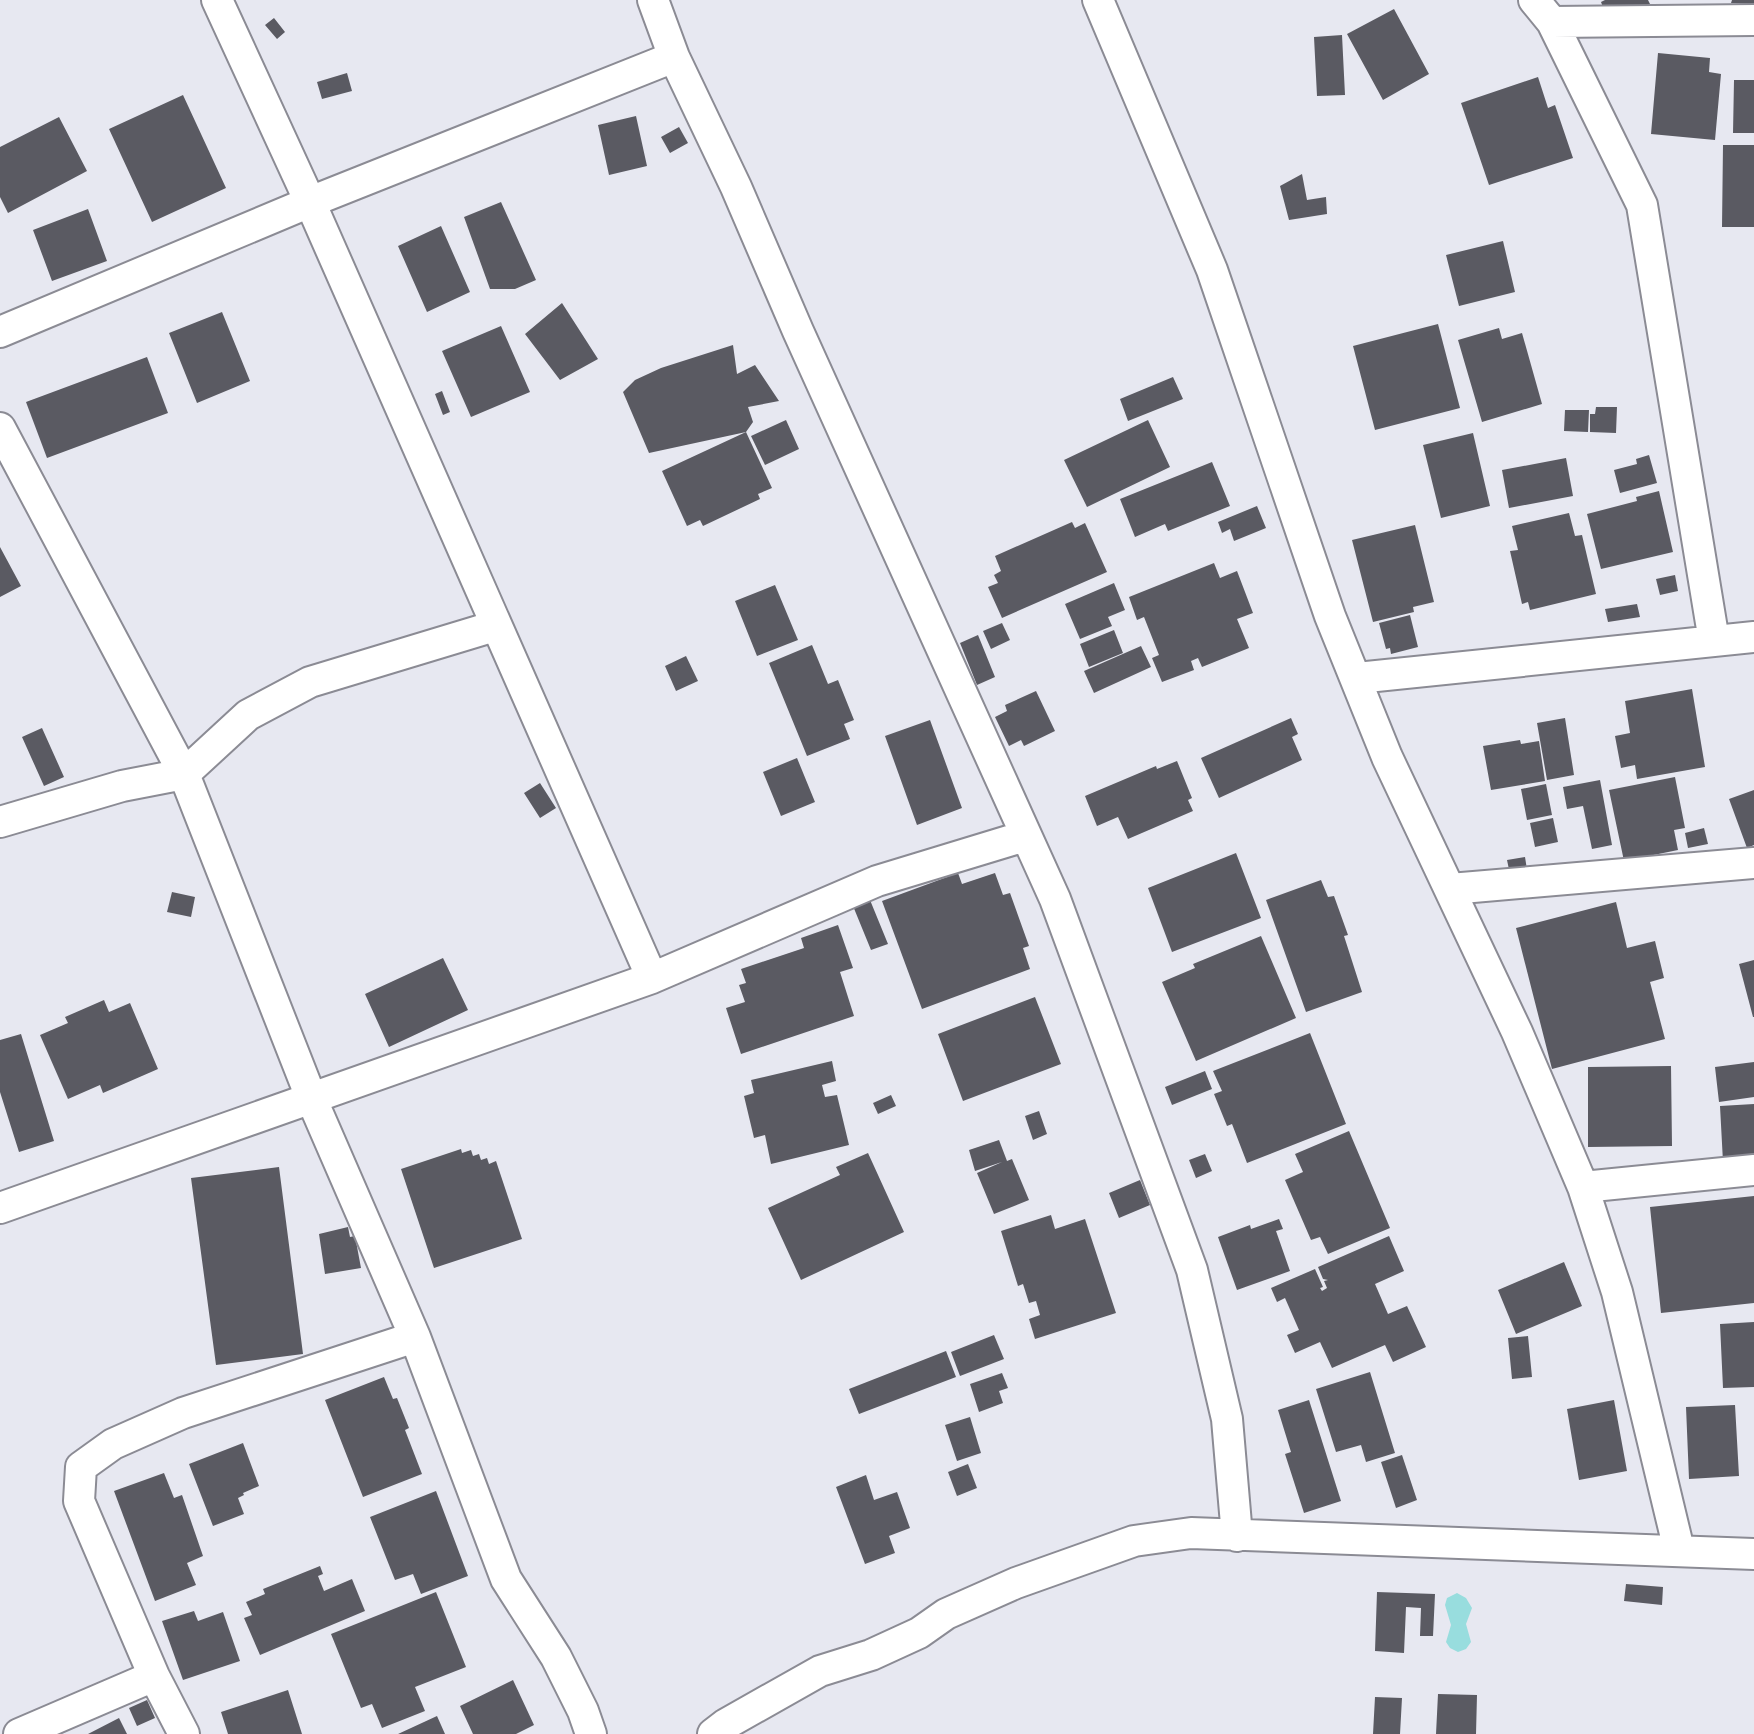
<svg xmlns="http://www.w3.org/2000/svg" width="1754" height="1734" font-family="Arial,sans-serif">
<rect width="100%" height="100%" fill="#e7e8f1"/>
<path fill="#98ddde" d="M1457,1593L1466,1598L1472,1608L1466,1624L1471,1642L1466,1649L1458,1652L1450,1648L1446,1642L1451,1625L1445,1605L1447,1598Z"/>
<path fill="#5a5a62" d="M1605,0H1648L1650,4L1608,20L1601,2Z
M1732,0H1754V4L1731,3Z
M1394,9L1429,74L1383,100L1347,34Z
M274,18L285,32L277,39L265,25Z
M1342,35L1345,95L1317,96L1314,37Z
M1658,53L1710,58L1709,72L1721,74L1715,140L1651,134Z
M347,73L352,91L322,99L317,82Z
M1538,77L1548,108L1555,105L1573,158L1489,185L1461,103Z
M1734,80H1754V133H1733Z
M183,95L226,188L152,222L109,129Z
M636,116L647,166L609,175L598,125Z
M59,117L87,171L8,213L0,197V147Z
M679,127L688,143L670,153L661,137Z
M1723,145H1754V227H1722Z
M1302,174L1307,200L1326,197L1327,214L1289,220L1280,186Z
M501,202L536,280L515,289H490L464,217Z
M88,209L107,261L52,281L33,230Z
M441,226L470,292L427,312L398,246Z
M1503,241L1515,292L1459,306L1446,255Z
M562,303L598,359L560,380L525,334Z
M222,312L250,381L197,403L169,333Z
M1438,324L1460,408L1375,430L1353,346Z
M501,326L530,392L471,417L442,351Z
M1499,328L1502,339L1522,333L1542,404L1482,422L1458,340Z
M733,345L737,374L755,365L779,401L748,407L753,422L746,432L649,453L623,392L635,380L661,368Z
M147,357L168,413L47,458L26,402Z
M1173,377L1183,399L1128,421L1120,399Z
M442,391L450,412L443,415L435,394Z
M1596,407H1617L1616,433L1590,432V414H1595Z
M1565,410H1589L1588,432L1564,431Z
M786,420L799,449L765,465L751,436Z
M1148,420L1170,467L1087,507L1064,460Z
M746,432L772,488L758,494L760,499L703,526L700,520L687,526L662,471Z
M1473,433L1490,506L1441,518L1423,445Z
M1649,455L1657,483L1620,493L1614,470L1637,464L1636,459Z
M1566,458L1573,496L1509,508L1502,470Z
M1212,462L1230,506L1168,531L1165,524L1135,537L1120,499Z
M1659,491L1673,552L1601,569L1587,514L1637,501L1636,497Z
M1257,506L1266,528L1234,541L1230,529L1222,533L1218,522Z
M1569,513L1575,536L1582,535L1596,594L1530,610L1528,602L1522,604L1510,551L1518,550L1512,526Z
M1072,522L1075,528L1085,523L1107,572L1002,618L988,587L998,583L994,575L1001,571L995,556Z
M1415,525L1434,602L1413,607L1414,612L1373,622L1352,540Z
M0,547L21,586L0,597Z
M1214,563L1220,578L1237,571L1253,613L1237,619L1249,648L1202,667L1198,658L1191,661L1194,670L1162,682L1152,658L1159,655L1144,617L1137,620L1129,597Z
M1675,575L1678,591L1660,595L1656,579Z
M1114,583L1125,610L1108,617L1112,626L1080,639L1065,604Z
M775,585L798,640L757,656L735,601Z
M1637,604L1640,617L1608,622L1605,609Z
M1410,615L1418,647L1391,654L1390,648L1386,649L1379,623Z
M1002,623L1010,640L991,649L983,631Z
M1114,630L1123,653L1089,667L1080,644Z
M978,635L995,677L977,685L960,643Z
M812,645L828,684L838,680L854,720L844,724L850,739L807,756L769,663Z
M1141,646L1151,667L1094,693L1084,671Z
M686,656L698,681L676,691L665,666Z
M1692,689L1705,767L1637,779L1635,765L1621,768L1615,736L1630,733L1625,701Z
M1036,691L1055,731L1024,746L1021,740L1009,746L995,717L1007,711L1005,705Z
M1291,718L1298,734L1292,737L1302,760L1219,798L1201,758Z
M1565,718L1574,775L1547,780L1537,723Z
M930,720L962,808L917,825L885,736Z
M42,728L64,777L44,786L22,737Z
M1520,740L1521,744L1539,741L1545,781L1491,790L1483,746Z
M797,758L815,802L781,816L763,772Z
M1177,761L1192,798L1188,800L1193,811L1128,839L1118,817L1097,826L1085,796L1156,766L1157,769Z
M1675,777L1685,828L1674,830L1678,850L1624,861L1609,790Z
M1600,780L1612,845L1592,849L1583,806L1567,809L1563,787Z
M540,783L556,808L540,818L524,793Z
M1546,784L1552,815L1527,820L1521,789Z
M1754,790V845L1747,848L1729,799Z
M1553,818L1558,842L1535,847L1530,823Z
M1704,828L1708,844L1688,848L1685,833Z
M1236,853L1261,918L1172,952L1148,888Z
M1525,857L1528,876L1511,879L1507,860Z
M958,873L962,884L995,873L1003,895L1010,893L1029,946L1023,948L1030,969L922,1009L882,901Z
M1321,880L1328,897L1334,896L1348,935L1344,936L1362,992L1306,1012L1266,900Z
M172,892L195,897L191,917L167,912Z
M870,900L888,944L871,950L853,906Z
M1616,902L1627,948L1655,941L1664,978L1650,982L1665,1039L1552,1069L1516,928Z
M838,925L853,968L840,972L854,1016L741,1054L726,1008L745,1002L739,985L746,983L741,969L804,948L801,938Z
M1261,936L1296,1018L1196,1061L1162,982L1195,968L1193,964Z
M443,958L468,1010L389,1047L365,994Z
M1754,960V1017H1753L1739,964Z
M1035,997L1061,1064L963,1101L938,1034Z
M104,1000L109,1012L130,1003L158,1069L103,1093L100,1085L68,1099L40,1035L68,1023L65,1017Z
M1310,1033L1346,1124L1247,1163L1232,1124L1227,1126L1214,1094L1222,1091L1213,1071Z
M21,1034L54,1141L19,1152L0,1092V1040Z
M832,1061L836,1081L822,1085L825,1097L837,1095L849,1145L771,1164L765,1135L754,1138L744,1096L754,1093L751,1080Z
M1754,1062V1097L1719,1102L1715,1067Z
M1671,1066L1672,1146L1588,1147V1067Z
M1205,1071L1212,1089L1172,1105L1165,1087Z
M891,1095L896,1106L878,1114L873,1103Z
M1754,1104V1161L1723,1162L1720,1106Z
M1039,1111L1047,1134L1033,1140L1025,1116Z
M1349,1131L1390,1228L1328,1254L1320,1237L1311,1240L1285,1180L1303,1172L1295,1154Z
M999,1140L1007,1161L1012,1159L1029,1200L994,1214L977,1173L1002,1162L975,1171L969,1150Z
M461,1149L462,1153L471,1150L473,1156L479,1154L481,1160L487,1158L489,1164L496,1161L522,1239L434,1268L401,1169Z
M868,1153L904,1232L801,1280L768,1208L840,1175L836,1167Z
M1205,1154L1212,1171L1196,1178L1189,1160Z
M279,1167L303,1354L216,1365L191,1178Z
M1140,1180L1150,1205L1119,1218L1109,1193Z
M1754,1196V1303L1661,1313L1650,1207Z
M1051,1215L1055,1229L1085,1219L1116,1313L1035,1339L1029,1319L1040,1315L1036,1301L1029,1303L1023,1284L1018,1286L1001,1231Z
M1279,1219L1283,1229L1276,1231L1290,1271L1237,1290L1218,1237L1250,1225L1251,1229Z
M348,1227L350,1237L355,1236L361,1268L325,1274L319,1234Z
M1389,1236L1404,1271L1375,1284L1388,1314L1407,1306L1426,1347L1393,1362L1385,1345L1332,1368L1320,1342L1295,1353L1287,1335L1299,1330L1285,1298L1277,1302L1271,1288L1315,1269L1323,1287L1320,1288L1322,1291L1327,1288L1324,1281L1328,1280L1323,1279L1318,1267Z
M1564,1262L1582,1306L1516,1334L1498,1290Z
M1754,1322V1387L1723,1388L1720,1324Z
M994,1335L1004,1359L960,1376L951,1352Z
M1528,1336L1532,1377L1512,1379L1508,1338Z
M946,1351L956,1377L859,1414L849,1389Z
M1370,1372L1395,1453L1366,1462L1361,1445L1336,1452L1316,1389Z
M1002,1373L1008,1388L999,1391L1003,1403L979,1412L970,1384Z
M384,1377L393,1399L397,1398L409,1428L405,1430L422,1474L363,1497L325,1400Z
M1309,1400L1341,1501L1304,1513L1285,1454L1291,1452L1278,1410Z
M1614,1400L1627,1471L1579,1480L1567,1409Z
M1735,1405L1739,1476L1689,1479L1686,1407Z
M970,1417L981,1453L957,1461L945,1425Z
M243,1443L259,1486L243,1493L244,1495L238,1498L244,1514L213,1526L189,1464Z
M1402,1455L1417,1500L1396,1508L1381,1462Z
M968,1464L977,1488L957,1496L948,1472Z
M164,1473L174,1498L182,1495L203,1556L187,1563L196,1585L155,1601L114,1491Z
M866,1475L874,1500L897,1492L910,1528L889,1536L895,1553L865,1564L836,1487Z
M436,1491L468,1576L421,1594L413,1574L395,1580L370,1517Z
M320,1566L323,1574L318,1576L324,1591L352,1579L365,1611L260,1655L244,1618L252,1615L246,1602L265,1594L263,1589Z
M1626,1584L1663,1587L1662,1605L1624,1601Z
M436,1592L466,1667L415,1687L425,1711L382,1728L372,1704L361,1708L331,1634Z
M1377,1592L1435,1594L1433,1636H1420L1421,1608L1406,1607L1404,1653L1375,1651Z
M194,1611L198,1621L223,1612L240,1661L183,1680L162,1621Z
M513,1680L534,1725L516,1734H473L460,1706Z
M288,1690L302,1734H228L221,1712Z
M1438,1694L1477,1695L1476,1734H1436Z
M1375,1697L1402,1698L1400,1734H1373Z
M147,1700L155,1718L137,1726L129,1708Z
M437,1716L445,1734H398Z
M119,1718L127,1734H88Z"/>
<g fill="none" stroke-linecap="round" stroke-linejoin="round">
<g stroke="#8b8b94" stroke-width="34">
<path id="street" d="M217,0L310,202L652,978
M653,0L674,57L736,187L798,331L1055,899L1192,1270L1227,1419L1237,1536
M1098,0L1212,270L1330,616L1387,757L1517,1032L1583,1187L1617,1292L1679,1550
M1534,0L1552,22L1642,205L1714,641
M1552,22L1754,20
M0,332L310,202L674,57
M0,428L184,774L312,1100L415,1337L506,1579L556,1657L583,1711L591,1734
M1357,678L1754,637
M0,822L122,786L184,774L248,715L310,682L495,626
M1450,889L1754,863
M1583,1187L1754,1170
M0,1208L652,978L877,881L1025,836
M19,1734L154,1676
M184,1734L154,1676L79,1501L81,1467L113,1444L183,1413L415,1337
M713,1734L726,1724L820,1671L871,1655L919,1633L946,1614L1016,1583L1134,1541L1191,1533L1754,1554"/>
</g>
<use href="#street" stroke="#fff" stroke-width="30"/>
</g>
</svg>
